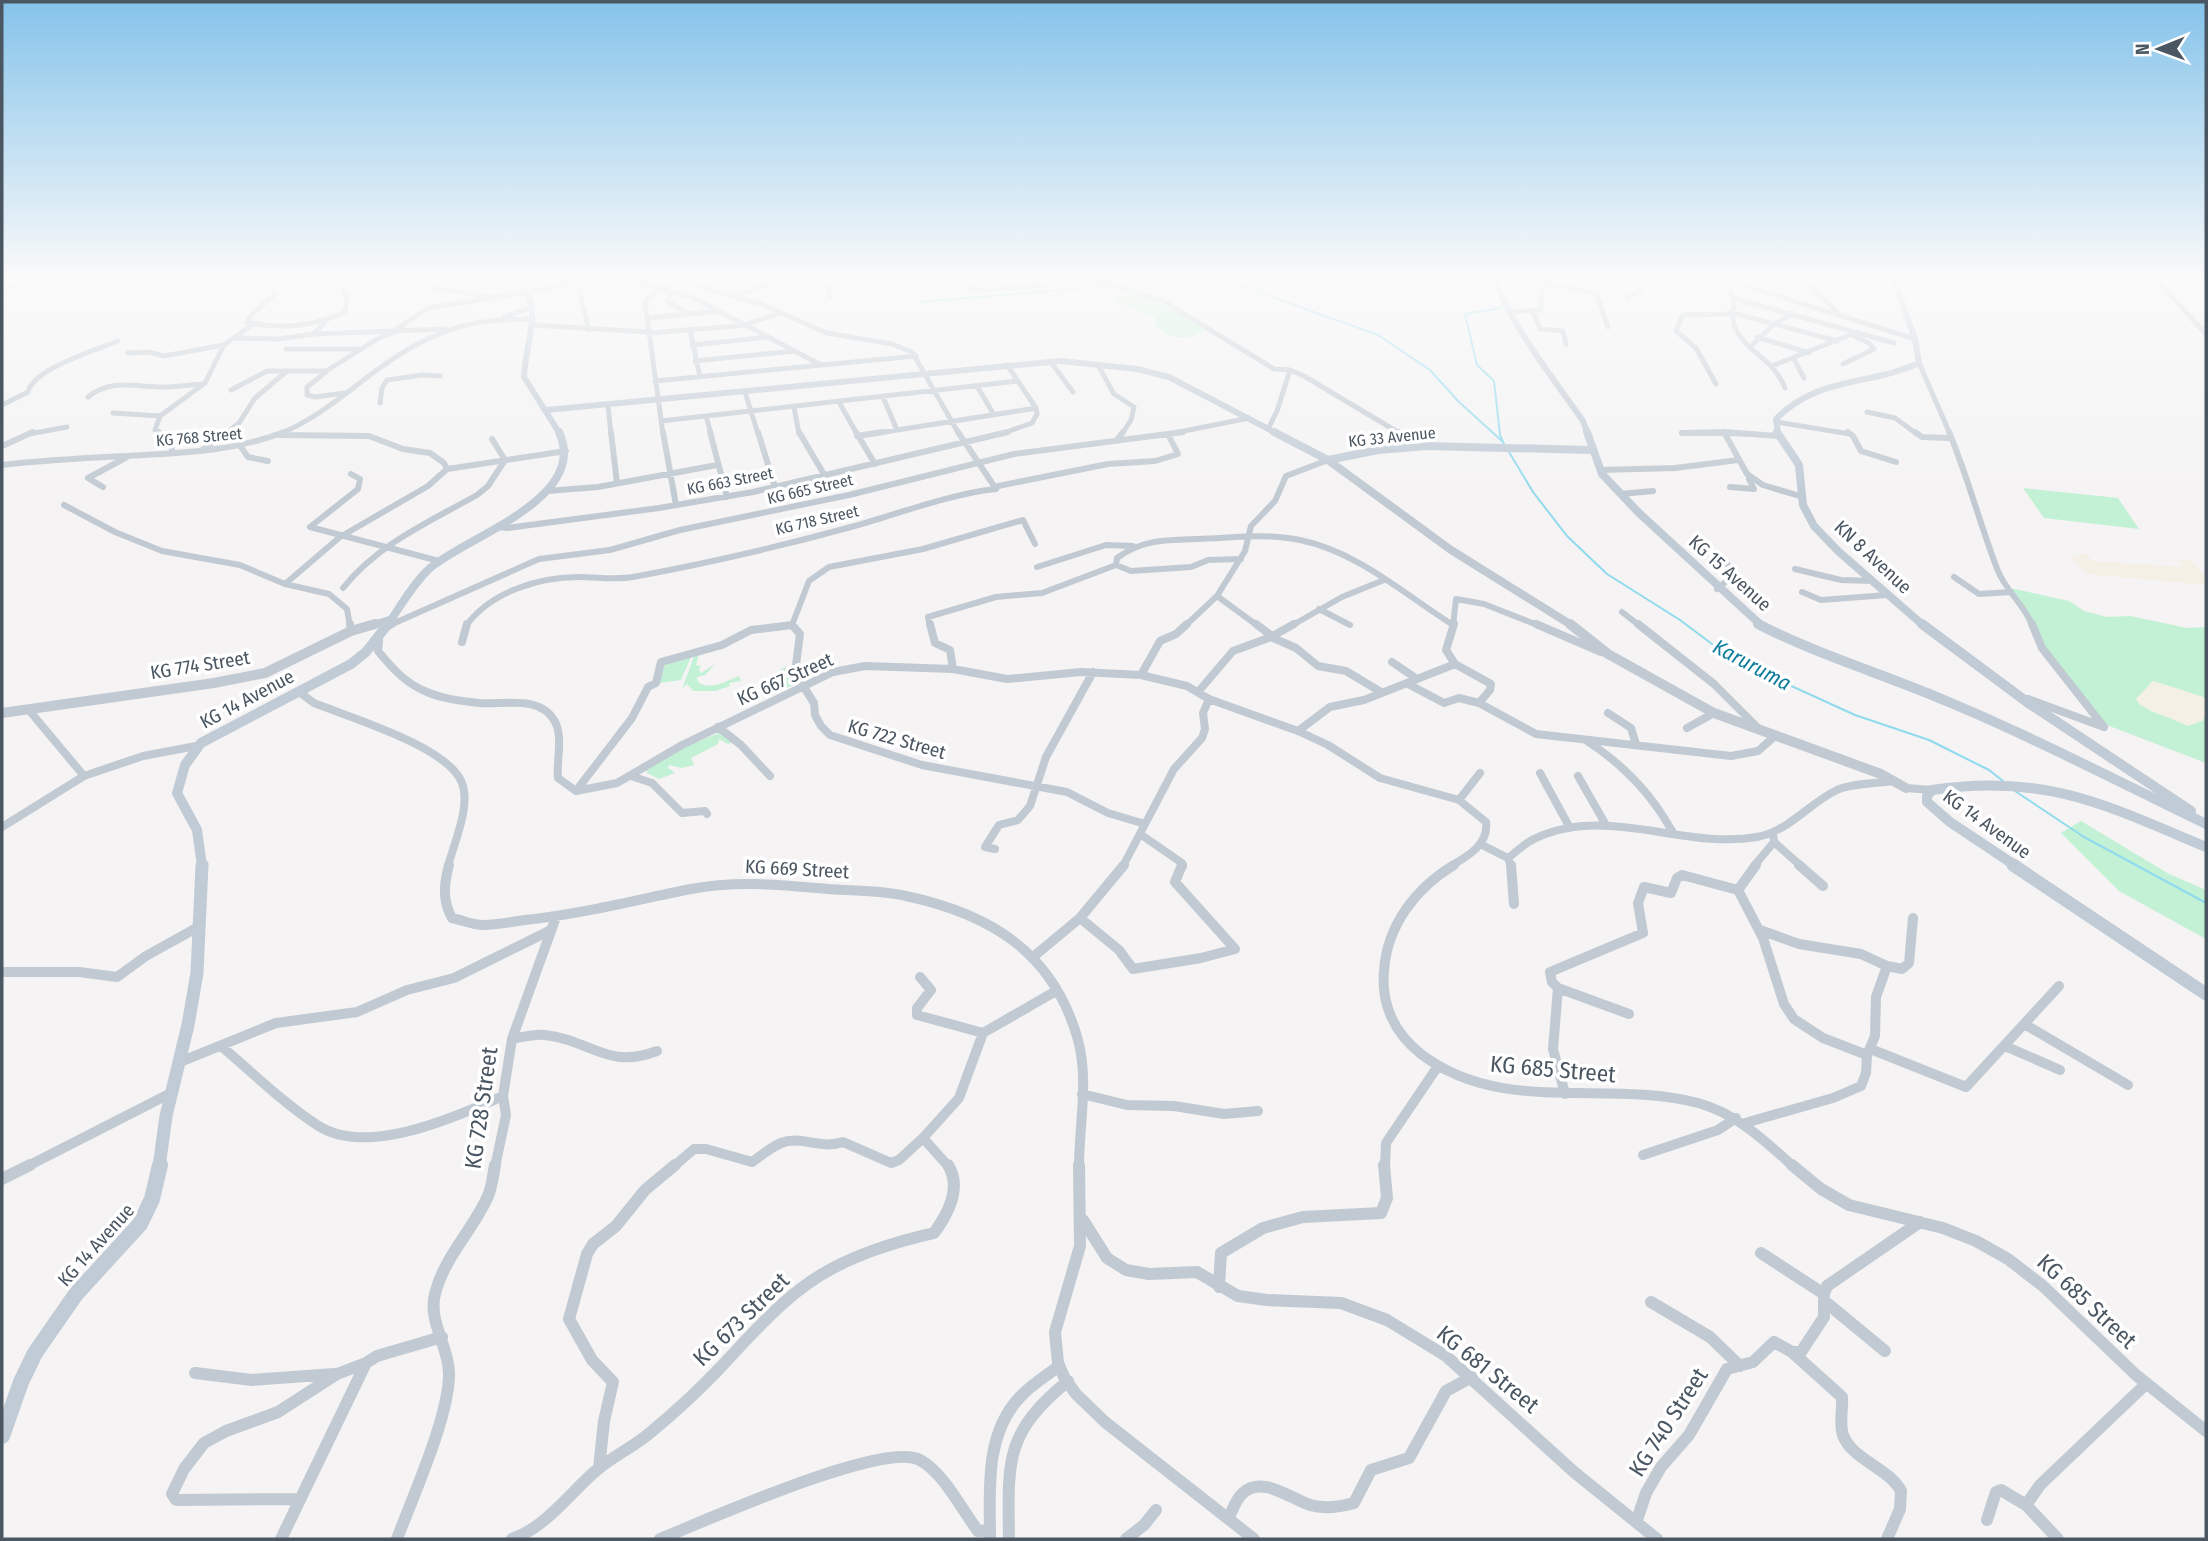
<svg xmlns="http://www.w3.org/2000/svg" width="2208" height="1541" font-family="'Fira Sans Condensed',sans-serif">
<rect width="100%" height="100%" fill="#f5f3f3"/>
<path fill="#c3f1d5" d="M1129,292L1164,305L1205,329C1190,343 1166,338 1154,324L1156,318L1112,301Z
M2023,488L2118,498L2139,529L2044,518Z
M2010,588L2069,601L2084,611L2107,617L2130,616L2187,628L2206,627V698L2153,681L2136,699C2150,717 2181,720 2202,721L2206,715V763L2107,725L2043,654Z
M695,654H699L696,665L701,666L699,670L701,673L715,664L705,675L697,677L698,682C711,691 726,681 739,676L741,681L729,683L730,686L716,691H693L687,684L682,689Z
M692,655L681,680L659,683L665,663Z
M783,668H788L793,685L777,693L768,691L760,683Z
M719,733L733,742L728,744L719,739L718,744L691,758L694,765L681,768L669,765L668,768L675,773L659,779L647,773L646,769L662,758L665,761L667,754Z
M2081,821L2169,874L2206,890V939L2119,891L2061,833Z"/>
<path fill="#f5f0e5" d="M2086,554L2092,561L2183,567L2177,559L2191,560L2206,578V585L2087,574L2070,556Z
M2153,681L2206,698V715L2202,721L2188,726L2140,705L2136,699Z"/>
<g fill="none" stroke-linecap="round" stroke-linejoin="round">
<path stroke="#90daee" stroke-width="2" d="M1222,279L1378,335L1430,370L1458,401L1503,442
M1118,285L1147,279
M919,302L1109,286
M1501,308L1465,314L1477,365L1494,381L1500,435L1504,444
M1509,452L1533,492L1567,536L1607,574L1680,620L1732,659L1855,715L1929,740L1989,770L2003,781
M2015,791L2084,837L2206,903"/>
<path stroke="#c1cad2" stroke-width="5" d="M170,279L185,283L220,280
M622,279L692,297L821,365
M820,279L830,291V296
M952,279L977,291L1096,280
M1093,279L1163,301L1274,369L1290,370L1304,376L1401,434
M1678,279L1733,282L1915,339
M1722,279C1725,284 1732,292 1733,298C1736,309 1730,319 1736,330C1749,354 1773,358 1785,388
M1804,279L1839,314
M2156,279L2206,334
M681,281L763,305L827,333L892,344L912,352L959,434
M577,282L589,330
M1546,283L1596,293L1608,327
M435,288L490,297
M2,290L28,279
M275,294L252,314L247,322C277,330 317,326 345,312L347,298L342,286L373,279
M670,295L667,301L689,314
M737,296L759,286L793,279
M1628,298L1642,289L1637,279
M1733,298L1894,343
M1510,312L1541,310V295L1547,279
M1533,312L1540,329L1563,331L1566,344
M1730,312L1837,341
M504,317L532,307
M647,318L720,311
M327,319L314,334L445,329
M747,324L780,313
M533,325L648,332
M397,329L428,308L530,292L590,279
M690,329L700,377
M649,333L748,325
M1757,337L1809,353
M234,338L278,339L314,334
M692,345L769,337
M1751,346L1774,324L1793,314
M286,349H361
M128,353L148,352L164,356L224,345
M1794,359L1804,378
M695,361L795,351
M1050,361L1073,392
M1919,363L1950,434
M1843,364L1874,349L1869,343L1854,336
M1098,365L1114,394L1134,407L1131,420L1122,434
M1772,366L1857,332
M326,372L307,387V395L315,397L344,393
M655,381L916,356
M1716,384L1696,348L1676,331L1683,315L1730,314
M977,386L994,415
M231,390L267,371H326L379,338L402,329
M745,392L758,434
M88,397C111,378 136,387 163,387C176,387 189,385 202,384
M883,397L897,430
M839,402L857,434
M380,403L382,388L387,380L422,375L440,376
M2,405L28,392C33,369 96,350 118,341
M608,405L611,434
M794,407L799,434
M1867,412L1895,418L1917,434
M113,413L160,416
M706,416L711,434
M661,421L1018,381
M1776,422L1850,434
M1268,429L1277,411L1290,370
M1682,433L1747,434
M29,434L67,427
M162,434L155,430L160,416L205,383L224,345L253,324
M225,434L239,423L255,398L287,371
M279,434C330,414 367,371 414,346C455,323 488,319 533,319
M663,434L645,302L654,293L683,279
M872,434L1036,408
M1001,434L1032,423L1037,414L1036,408L1007,365
M1169,434L1249,418"/>
<path stroke="#c1cad2" stroke-width="6" d="M158,432L171,439L172,453
M611,432L617,483
M663,432L676,505
M710,432L727,497
M758,432L775,487
M799,432L825,476
M856,432L875,464
M958,432L996,489
M1399,432L1404,447
M1724,432L1747,474L1763,485L1803,497
M1848,432L1853,436L1861,451L1896,462
M1915,432L1922,437L1949,438
M1949,432C1968,477 1980,525 1998,571C2006,591 2025,606 2033,626
M1682,433L1724,432L1778,436
M279,435L369,436L403,449L430,453L444,463L447,469
M857,436L883,432
M1116,441L1123,432
M2,446L33,432
M241,447L248,457L268,461
M201,451L227,432
M2,465C43,460 84,458 125,456C180,453 232,452 284,432
M447,469L566,451
M1600,470L1675,468L1738,460
M351,474L360,479L358,489L310,527L439,561
M103,487L88,478L127,457
M1730,487L1754,489L1749,479
M547,491L598,487L717,465
M1620,494L1653,491
M64,505L115,532L162,551L240,565L285,584L329,594L347,609L350,626
M497,527L507,528L659,508L753,492L1008,432
M1116,565L1131,571L1191,567L1208,560L1241,559
M1037,567L1106,545L1133,546
M1795,569L1841,580L1872,581
M1954,577L1979,594L2011,592
M285,584L340,537L428,486L447,469
M343,588C378,544 429,522 477,495L488,486L505,460L492,439
M1717,589L1735,574L1724,560
M1802,592L1821,600L1887,595
M1217,596L1258,626
M1319,609L1350,625
M1622,612L1640,626
M792,625L809,581L829,567L923,549L1023,520L1035,544
M388,626L539,559L610,550L680,530L849,495L1014,454L1183,432
M466,626C490,592 539,577 579,577C597,577 615,580 633,577C703,564 782,546 851,527C894,515 953,493 996,489L998,486L1108,464L1155,461L1178,454L1168,434
M784,626H793
M930,626L928,617L996,597L1042,593L1116,565L1117,558C1143,539 1167,540 1198,539C1232,538 1267,533 1300,540C1358,552 1404,594 1453,625
M1185,626L1217,596L1245,551L1251,526L1275,501L1286,476L1328,460
M1291,626L1342,597L1384,580
M1453,626L1456,599L1484,604L1540,626"/>
<path stroke="#c1cad2" stroke-width="8" d="M350,624L351,631
M930,624L935,643L950,650L953,669
M1256,624L1272,636
M1454,624L1446,650L1455,664L1491,684L1490,690L1479,703
M1536,624L1601,652
M1638,624L1714,684L1759,729
M2032,624L2042,648L2104,727
M388,626L392,624
M1271,637L1296,648L1318,666L1346,671L1381,692
M379,641L378,651C392,668 406,684 427,692C443,699 461,701 479,703C503,705 539,695 554,720C564,736 556,760 558,778L576,791L617,783L682,745L833,672L865,666L953,669L1007,679L1081,672L1141,675L1160,641L1176,634L1187,624
M462,642L467,624
M1392,662L1417,679
M1141,675L1187,686L1209,699L1298,731L1328,745L1380,778L1459,800L1486,822C1489,844 1468,856 1451,866
M1408,684L1444,703L1459,698L1479,703L1536,734L1731,756L1758,751L1775,736
M299,692L314,703C349,717 449,747 462,783C471,806 454,843 448,866
M1198,692L1233,651L1271,637L1294,624
M2028,699L2104,727
M28,709L84,776
M1608,713L1631,728L1636,744
M718,727L741,745L770,776
M1687,728L1714,713
M1298,731L1330,707L1364,700L1455,664
M1587,741C1624,765 1652,794 1673,833
M1540,773L1570,828
M631,776L652,783L682,813L705,811L707,814
M1578,776L1606,825
M1906,788L1932,790
M576,791L632,718L648,687L656,683L661,662L722,645L751,630L792,625L800,634L795,673L814,703L815,715L821,726L830,735L922,765L1067,792L1108,813L1145,824
M1459,800L1480,773
M2,827L84,776L143,756L196,746
M1140,834L1182,863L1183,866
M1774,842L1801,866
M1480,844L1508,858C1516,852 1525,843 1534,839C1606,804 1683,850 1757,837C1789,831 1807,805 1835,791C1850,783 1876,784 1893,781
M995,849L985,847L999,825L1018,820L1030,806L1046,757L1093,672
M1508,858L1511,866
M1123,866L1174,769L1202,738L1205,729L1203,713L1209,699
M1754,866L1774,842L1773,833"/>
<path stroke="#c1cad2" stroke-width="10" d="M449,865C444,884 442,900 452,918C462,920 473,925 483,925C496,925 511,922 525,920C581,914 635,900 691,889C737,880 781,885 828,889C853,891 881,890 906,896C991,914 1054,953 1078,1040C1089,1081 1079,1125 1079,1167
M1454,865C1416,888 1387,925 1384,971C1381,1004 1394,1033 1421,1054C1502,1116 1606,1079 1698,1103C1736,1113 1765,1141 1794,1167
M1511,865L1514,904
M1756,865L1738,890L1763,938L1784,1004L1794,1019L1823,1038L1867,1055
M1799,865L1823,886
M1080,918L1119,950L1133,969L1201,958L1235,949L1175,882L1182,865
M1760,930L1799,944L1861,954L1887,966
M1033,957L1080,918L1124,865
M2,972H79L117,977L146,956L200,926
M920,977L931,990L917,1008V1015L983,1033
M1558,988L1629,1014
M2026,1025L2128,1085
M512,1039C523,1037 534,1034 545,1035C591,1040 607,1070 657,1051
M221,1046C252,1072 283,1103 317,1125C367,1158 454,1117 503,1096
M2005,1046L2060,1070
M1873,1050L1966,1087L2059,986
M180,1062L276,1023L357,1012L407,990L454,978L551,930
M1082,1094L1127,1105L1174,1106L1224,1114L1258,1111
M1565,1094L1553,1049L1558,988L1552,982L1550,972L1643,933L1638,903L1644,887L1671,893L1677,878L1682,875L1738,890
M1745,1123L1833,1098L1861,1086L1866,1073L1867,1055L1875,1036L1876,997L1887,966L1902,969L1909,963L1913,918
M1643,1155L1718,1130L1736,1118
M26,1167L171,1093
M495,1167L506,1115L503,1096L512,1039L556,917
M673,1167L694,1149H706L752,1162C761,1156 771,1147 781,1143C801,1135 820,1150 843,1142L891,1163L899,1160L923,1138
M949,1167L923,1138L959,1098L983,1033L1056,991
M1385,1167L1386,1143L1438,1066"/>
<path stroke="#c1cad2" stroke-width="12" d="M1079,1165L1080,1246L1055,1332L1058,1363L1065,1379L1076,1394L1105,1422L1254,1539
M1792,1165L1821,1189L1849,1205L1943,1228L1976,1241L2008,1259L2043,1286L2136,1375L2206,1431
M2,1179L30,1165
M1083,1220L1107,1258L1126,1270L1149,1274L1197,1272L1238,1296L1267,1300L1341,1303L1387,1320L1446,1356L1574,1472L1657,1539
M1761,1253L1824,1294
M1219,1287L1221,1253L1263,1228L1303,1217L1381,1213L1387,1198L1384,1165
M1651,1302L1710,1337L1740,1366
M1828,1304L1885,1351
M1792,1352L1842,1397C1843,1409 1839,1423 1843,1435C1851,1459 1889,1468 1901,1491L1900,1509L1887,1539
M195,1373L252,1380L334,1374
M599,1468L604,1421L613,1382L592,1360L569,1319L587,1254L593,1244L616,1226L645,1190L675,1165
M300,1499L176,1500L172,1494L184,1469L204,1443L226,1431L278,1412L337,1374L366,1363
M1229,1517C1233,1509 1236,1499 1243,1493C1262,1475 1291,1499 1310,1505C1324,1509 1340,1507 1354,1503L1371,1470L1409,1458L1446,1391L1472,1377
M1637,1520L1646,1493L1661,1467L1689,1435L1727,1369L1753,1362L1774,1342L1792,1352H1801L1824,1317V1294L1827,1286L1920,1222
M1987,1520L1996,1492L2001,1490L2026,1505
M281,1539L366,1363L377,1356L442,1337
M397,1539C413,1496 450,1415 449,1372C448,1345 428,1321 435,1294C444,1257 473,1230 488,1196C492,1187 493,1175 495,1165
M512,1539C547,1527 571,1491 598,1469C615,1455 635,1446 651,1432C674,1413 697,1392 718,1370C753,1333 787,1292 833,1268C865,1251 899,1241 934,1233C948,1214 962,1187 948,1165
M660,1539C703,1522 884,1440 920,1460C945,1474 961,1509 978,1531L990,1530
M990,1539C990,1491 984,1435 1020,1397C1031,1385 1046,1376 1059,1366
M1009,1539C1008,1462 1004,1433 1068,1381
M1126,1539L1144,1525L1156,1510
M2058,1539L2026,1505L2040,1485L2146,1384"/>
<path stroke="#c1cad2" stroke-width="8" d="M1328,460L1451,550L1573,626
M369,626L393,619"/>
<path stroke="#c1cad2" stroke-width="10" d="M1570,624L1608,654L1714,713L1881,774L1906,788
M2,713L214,683L265,673L351,631L375,624"/>
<path stroke="#c1cbd6" stroke-width="6" d="M518,279C545,306 525,343 524,377L560,434
M1494,279C1515,331 1551,375 1583,421L1588,434
M546,410L1061,361L1137,369L1169,377L1278,434
M1778,434L1776,419C1818,376 1868,386 1919,363L1915,339L1894,279"/>
<path stroke="#c1cbd6" stroke-width="8" d="M1274,432L1328,460L1378,450L1426,446L1593,450
M1587,432L1602,474L1639,513L1762,626
M1777,432L1799,465L1803,505L1814,526L1838,551L1924,626
M387,626C400,607 412,585 429,569C467,536 590,499 559,432"/>
<path stroke="#c1cbd6" stroke-width="10" d="M1758,624C1820,656 1887,675 1951,703C2037,739 2121,783 2206,824
M1922,624L2027,702L2191,811
M202,866L197,830L177,793L185,765L201,743L351,664L366,652L388,624
M2016,866L1950,822L1927,802V796L1932,790C2045,773 2106,805 2206,847"/>
<path stroke="#c1cbd6" stroke-width="13" d="M2013,865L2206,994
M159,1167L166,1116L188,1025L197,973L202,865"/>
<path stroke="#c1cbd6" stroke-width="16" d="M2,1436L21,1382L35,1353L76,1294L140,1224L152,1199L160,1165"/>
</g>
<linearGradient id="sky" x2="0" y2="1"><stop stop-color="#85c3ea"/><stop offset="0.56" stop-color="#fafafa"/><stop offset="1" stop-color="#fafafa" stop-opacity="0"/></linearGradient>
<rect width="2208" height="495" fill="url(#sky)"/>
<g text-anchor="middle" dominant-baseline="central" stroke-width="7" stroke-linejoin="round" paint-order="stroke">
<g font-size="16" fill="#4a5661" stroke="#fff">
<text transform="translate(199 437) rotate(-5)">KG 768 Street</text>
<text transform="translate(1392 437) rotate(-6)">KG 33 Avenue</text>
<text transform="translate(730 481) rotate(-11)">KG 663 Street</text>
<text transform="translate(810 489) rotate(-13)">KG 665 Street</text>
<text transform="translate(817 520) rotate(-13)">KG 718 Street</text>
</g>
<g font-size="19" fill="#4a5661" stroke="#fff">
<text transform="translate(1873 557) rotate(43)">KN 8 Avenue</text>
<text transform="translate(1730 573) rotate(42)">KG 15 Avenue</text>
<text transform="translate(200 665) rotate(-9)">KG 774 Street</text>
<text transform="translate(785 679) rotate(-24)">KG 667 Street</text>
<text transform="translate(247 699) rotate(-28)">KG 14 Avenue</text>
<text transform="translate(897 739) rotate(16)">KG 722 Street</text>
<text transform="translate(1987 824) rotate(36)">KG 14 Avenue</text>
<text transform="translate(797 869) rotate(3)">KG 669 Street</text>
<text transform="translate(96 1245) rotate(-48)">KG 14 Avenue</text>
</g>
<g font-size="21" font-style="italic" fill="#0c7c9b" stroke="#fff">
<text transform="translate(1752 665) rotate(28)">Karuruma</text>
</g>
<g font-size="23" fill="#4a5661" stroke="#fff">
<text transform="translate(1553 1069) rotate(5)">KG 685 Street</text>
<text transform="translate(481 1108) rotate(-82)">KG 728 Street</text>
<text transform="translate(2087 1301) rotate(43)">KG 685 Street</text>
<text transform="translate(741 1319) rotate(-44)">KG 673 Street</text>
<text transform="translate(1488 1369) rotate(39)">KG 681 Street</text>
<text transform="translate(1668 1422) rotate(-57)">KG 740 Street</text>
</g>
</g>
<rect width="2208" height="1541" fill="none" stroke="#4a5661" stroke-width="7"/>
<g transform="translate(2159 49) rotate(269)" stroke="#ffffff" stroke-width="5" paint-order="stroke">
<path d="M0-5L12 26L0 18L-12 26Z" fill="#4a5661"/>
<text y="-10" font-size="19" font-weight="bold" text-anchor="middle" fill="#4a5661">N</text>
</g>
</svg>
